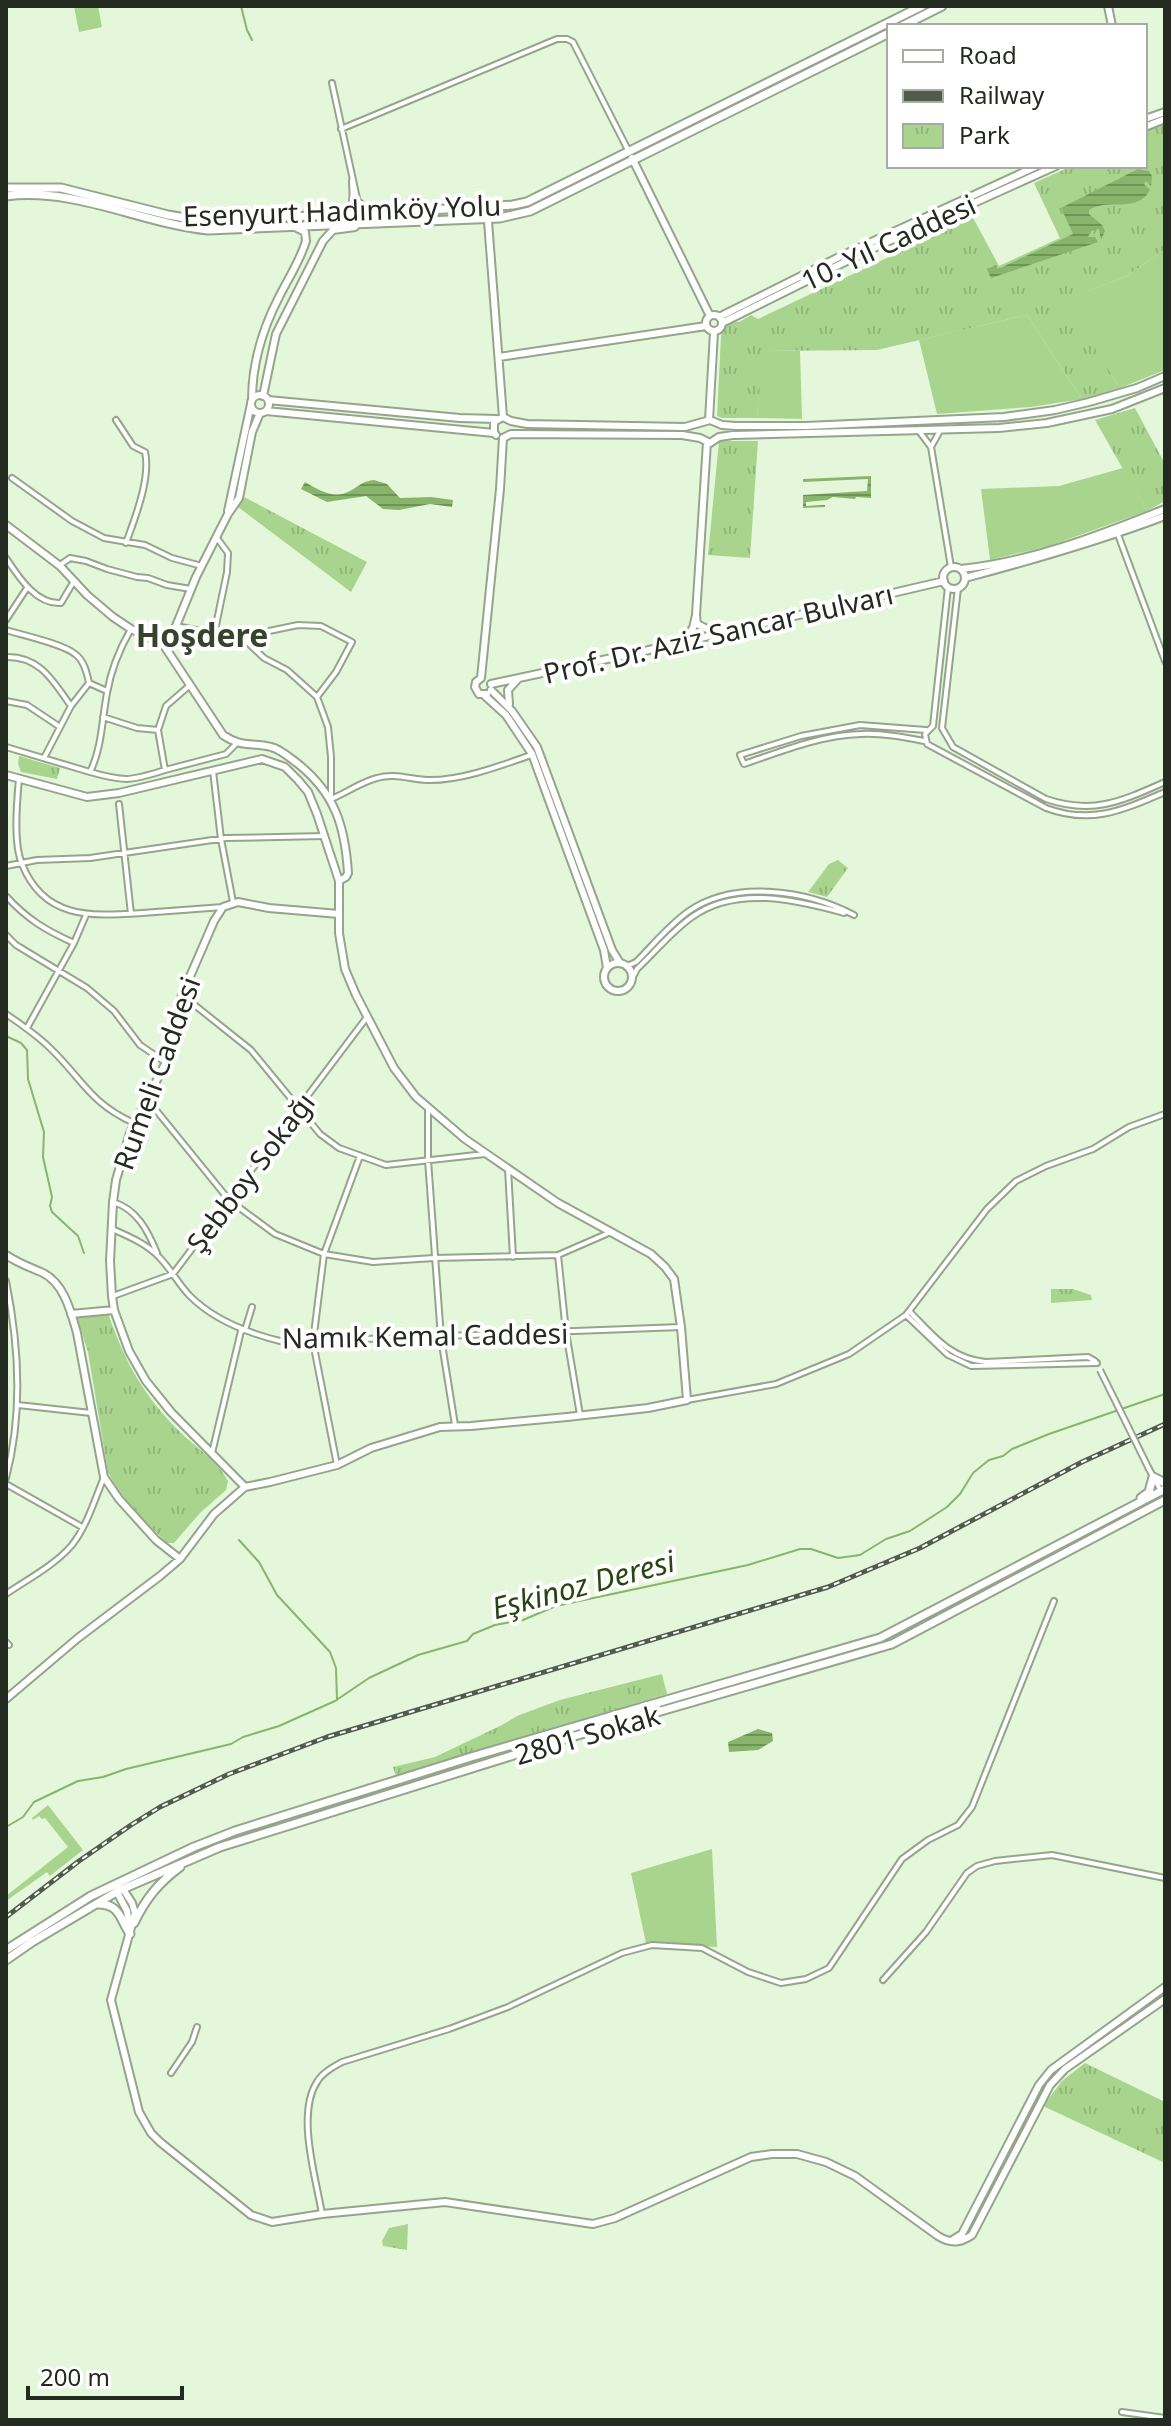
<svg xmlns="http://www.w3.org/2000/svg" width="1171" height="2426" font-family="'Noto Sans',sans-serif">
<defs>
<pattern id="park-tufts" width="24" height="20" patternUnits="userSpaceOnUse" patternTransform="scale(2)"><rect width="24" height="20" fill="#a8d48d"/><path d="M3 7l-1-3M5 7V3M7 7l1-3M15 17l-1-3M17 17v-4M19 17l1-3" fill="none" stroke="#90b679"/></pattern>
<pattern id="water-rules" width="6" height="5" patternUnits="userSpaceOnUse" patternTransform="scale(2)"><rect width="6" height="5" fill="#88b56b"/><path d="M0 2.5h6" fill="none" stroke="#6f9357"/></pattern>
</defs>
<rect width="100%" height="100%" fill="#e5f7db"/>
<path fill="#a8d48d" d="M74,6H98L102,27L79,32Z
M1165,249V370L1120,388L1064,300L1127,276Z
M1027,315L1082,399L1031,407L937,414L919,340Z
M762,351H800L802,419L757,418Z
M1123,468L1147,511L1049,546L990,560L981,489L1059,486Z
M48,1805L83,1850L50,1876L47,1872L6,1901V1896L68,1847L45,1818L42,1819L39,1816L33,1820L32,1818Z
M712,1849L717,1947L646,1943L631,1873Z"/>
<path fill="url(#park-tufts)" d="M1165,121V249L1127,276L1065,300L1120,388L1082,399L1027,315L877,350L763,351L757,418H722L717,416L721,336L724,326L730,320L739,322L751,315L758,319L942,232L946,224L971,214L999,266L1060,238L1034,183L1072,166H1145V133Z
M1135,408L1165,464V501L1147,511L1095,420Z
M719,441H758L750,558L708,555Z
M244,497L367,562L351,592L238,507Z
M19,756L60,768L57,779L21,772L18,764Z
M838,860L848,868L827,897L808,892L829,864Z
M1051,1289H1073L1091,1295L1092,1300L1051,1303Z
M108,1313C124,1360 143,1395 179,1431C195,1447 217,1460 228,1481L226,1490L200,1513L174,1543H167C146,1522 121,1499 108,1472L88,1352L77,1317Z
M662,1674L667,1694L396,1776L393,1767L435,1757L502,1725L517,1716L560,1700Z
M1085,2063L1165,2102V2163L1043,2106L1062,2081Z
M408,2224L407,2250L383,2246L382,2241L389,2228Z"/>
<path fill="url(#water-rules)" d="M1138,169L1149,171L1152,176L1151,186L1146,181L1144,184L1150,190C1137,214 1109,197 1089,210V214L1102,225L1105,231L1101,240L1099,229L1091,231L1088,237H1095L1098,242L991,278L987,269L996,265L998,269L1073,234L1061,208Z
M871,476V498L856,497L855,499L833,497L827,500L806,502V506L825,505V507L803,508V495L867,491L868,479L803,482V479Z
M374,480L387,484L400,498L431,497L453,500L452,507L430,504L399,510L383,509L366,496L327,502L301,489L305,482C319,490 334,500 350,491C359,486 363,481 374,480Z
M758,1729L772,1733L773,1741L758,1750L729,1752L728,1742Z"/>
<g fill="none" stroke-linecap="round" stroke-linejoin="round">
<path stroke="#88b56b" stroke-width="2" d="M241,6L247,30L252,40
M6,1036L21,1043L27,1050L28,1079L44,1132L43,1157L52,1197L50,1206L52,1212L78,1236L84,1253
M239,1540L259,1562L277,1595L330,1652L336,1668L337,1700
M6,1827L23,1817L34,1802L78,1781L103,1777L126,1769L231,1744L243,1737L279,1726L335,1701L369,1678L418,1655L467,1641L473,1634L495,1625L523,1620L556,1606L748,1565L800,1549H811L838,1558L860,1555L886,1539L910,1531L947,1507L960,1494L973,1473L989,1460L1003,1456L1012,1449L1049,1434L1165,1394"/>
<g stroke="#94a58b" stroke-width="8">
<path id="street" d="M332,83L358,203L356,213
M341,129L557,39H567L573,42L628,150
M343,215C356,204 352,195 352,180
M116,420L133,446L145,452C151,478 135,518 126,543
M919,431L931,447L951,567
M931,447L941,429
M12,478L72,521L104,538L145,545L172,558L202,566
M1117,532L1165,661
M6,558C18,576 36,605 61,603L74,581
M60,565L70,558L86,561L107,569L137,577L148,578L167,585L191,589
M948,587L933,726L925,734L927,744L1046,808C1091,825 1123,810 1165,792
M958,588L942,728L953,747L1046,799C1093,815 1122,801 1165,782
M6,620L27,588
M176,626L245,640L269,631L298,625L321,626L352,642L336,672L317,697L287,670L264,658L245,640
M6,630C22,635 64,644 75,654C84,660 87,673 89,683
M214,635L227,572L228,553L217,538
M6,657C40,656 53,681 71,706
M317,697L328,727L331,757V799C346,793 361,782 377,778C394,773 409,779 427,780C460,781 500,766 531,755
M6,701L27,705L60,727
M103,717L137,728L158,730L166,706L189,686
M158,730L165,770L226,754L236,744
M924,741C903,737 882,733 861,734C821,735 782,751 744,764L740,755L801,736L860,725L926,730
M6,747L90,772C102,748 102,719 107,693C111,669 119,650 131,629
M44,758L71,706L89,683L107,691
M213,771L221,839L233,902
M90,772C125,782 131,781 165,770
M19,778C17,801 13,843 22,864C44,920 92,916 142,913C169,911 196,909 223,907
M119,804L131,914
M6,866L37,860L90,858L226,838L325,836
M6,896C27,919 45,930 74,943
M6,935L16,945L87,988L114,1011L140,1045L165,1062
M627,966L636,962C653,945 669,925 689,911C736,879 808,891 854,915
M632,979L637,969C655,952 672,931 692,917C736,885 797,900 844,913
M182,995L251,1050L320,1134L339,1148L386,1165L485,1154
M6,1014C22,1025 37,1035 51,1049C83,1080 90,1103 134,1123
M27,1028L74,943L86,915
M147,1099L229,1200L275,1234L324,1254L373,1262L434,1258L558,1255L611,1232
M428,1109V1160L441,1338L455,1425
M508,1169L513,1257
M113,1202C137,1209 148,1231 157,1253
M112,1229C128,1236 147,1244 159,1257C171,1269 179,1285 190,1296C215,1321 250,1334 284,1342L681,1327
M558,1255L566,1332L580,1415
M6,1281C19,1345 23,1414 6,1478
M113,1296L173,1274L367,1017
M909,1311C933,1335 949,1358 985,1362L1088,1357L1095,1361
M906,1315L948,1355L971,1366L1097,1363
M687,1400L776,1384L849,1354L906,1315L987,1209L1016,1181L1046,1166L1093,1149L1129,1127L1165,1114
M18,1405L91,1413
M212,1453L241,1331L245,1330L252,1307
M337,1465L313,1342L324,1254L360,1156
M1149,1469L1161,1491
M6,1484L82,1527
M6,1594C28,1579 55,1565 72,1545C87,1526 95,1499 104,1477
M6,1642L9,1645
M883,1980L926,1932L967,1873L977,1866L995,1861L1052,1855L1165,1878
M171,2073L192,2042L197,2027
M322,2214C316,2178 296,2114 317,2082C322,2073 333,2067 342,2062L449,2029L508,2007L622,1953L652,1945L702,1948L748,1972L781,1983L806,1979L829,1968L902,1859L928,1840L958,1825L972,1807L1054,1601
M1122,2412L1165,2418"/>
</g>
<g stroke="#94a58b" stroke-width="10">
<path id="secondary" d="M1108,6L1112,26
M1145,119L1165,112
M1145,127L1165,119
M632,158L710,316
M487,208L503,417
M706 323a8 8 0 1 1 16 0a8 8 0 1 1-16 0Z
M719,317L841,256L1037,166
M722,323L865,252L1056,166
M499,357L706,326
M251 404a9 9 0 1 1 18 0a9 9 0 1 1-18 0Z
M263,396L276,334L323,241L333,230L355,227
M252,400C252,365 263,328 279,297C288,279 300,261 306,241L305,232L295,227
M268,400L460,418L496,419
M266,411L494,433L496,435
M709,420L714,332
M494,433V422L503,417L511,421L527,424L685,427L710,420L722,425L736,426H806L1004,417L1055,410L1089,402L1137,388L1165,376
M503,438L511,434L682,435L700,438L710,443L719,437L733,435L999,428L1047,423L1112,409L1165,388
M228,511L251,404
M6,525L60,566L87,595L113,617L131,629L163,644L223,735C242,748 251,742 271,747C280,749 289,757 297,763C335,793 345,826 348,873L346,877L339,881
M943 578a11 11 0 1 1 22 0a11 11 0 1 1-22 0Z
M961,569C1031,562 1100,535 1165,509
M965,578C1033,560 1099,541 1165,516
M696,615L707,442
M683,642L693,628L696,615L697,624L717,634
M163,644L176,626L196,577L228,514L239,498L252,432L260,413
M491,684L649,650L944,581
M491,690L512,711L537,747L612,950L620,963
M487,694H479L475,687L476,682L481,678L500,489L503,438
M484,695L506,715L532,754L604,950L607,968
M509,704L508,690L517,680
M6,775L87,797L119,793L262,759L285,767L298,780L308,792L317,814L339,881V933L345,969L356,995L394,1068L416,1097L465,1139L558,1203L651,1254L665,1267L674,1279L681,1327L687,1400L648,1408L567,1417L471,1426L440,1427L371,1448L337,1465L270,1482L245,1487L214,1514L180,1559L160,1576L78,1638L6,1699
M604 977a14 14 0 1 1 28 0a14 14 0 1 1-28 0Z
M6,1255C18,1263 29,1267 41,1272C64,1282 71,1312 77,1333L104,1477L119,1499L156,1540L180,1559
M71,1314L114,1310
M245,1487L171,1412L146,1381L129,1351L114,1310L112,1296L110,1261L113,1202L116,1180L130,1133L169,1056L182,995L214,921L223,907L238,902L269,908L339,914
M123,1889L132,1903L135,1913L111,2000L139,2112L151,2133L160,2142L251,2215L272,2222L322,2214L445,2202L593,2224L615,2218L751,2157L772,2154H797L826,2162L855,2176L938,2236C951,2244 960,2243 972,2235L1050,2085L1065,2069L1165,1999
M117,1892L127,1911L130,1930
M951,2241L962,2234L1039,2085L1051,2070L1165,1987"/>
</g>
<g stroke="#94a58b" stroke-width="11">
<path id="primary" d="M902,26L942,6
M6,188H61L168,215L197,220L343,215L513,205L527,202L922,6
M6,196C76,187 140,223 208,230L500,218L530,211L889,33
M358,203L369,212
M1141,1498L1149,1492L1153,1477L1165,1483
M98,1904C120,1904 120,1919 130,1934
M134,1923C145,1900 158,1883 180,1867
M6,1950L91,1896L194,1847L235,1831L471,1757L880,1638L1165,1489
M6,1960L32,1942L118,1891L220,1847L571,1737L892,1644L1165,1500"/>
</g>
<use href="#street" stroke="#fff" stroke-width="4"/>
<use href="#secondary" stroke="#fff" stroke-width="6"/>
<use href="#primary" stroke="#fff" stroke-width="7"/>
<g stroke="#515b4c" stroke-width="5">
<path id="rail" d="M6,1917L79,1861L131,1825L160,1807L229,1774L327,1737L828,1587L920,1548L1082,1462L1165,1424"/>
</g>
<use href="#rail" stroke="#fff" stroke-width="2" stroke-dasharray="6" stroke-linecap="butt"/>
<g stroke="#94a58b" stroke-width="8" stroke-linecap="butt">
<path id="street-bridge" d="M1100,1370L1149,1469"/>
</g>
<use href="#street-bridge" stroke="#fff" stroke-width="4"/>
</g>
<g text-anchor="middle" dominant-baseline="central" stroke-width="8" stroke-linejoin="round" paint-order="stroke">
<g font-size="28" fill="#232a1f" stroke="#fff">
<text transform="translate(342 210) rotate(-2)">Esenyurt Hadımköy Yolu</text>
<text transform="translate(888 242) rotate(-25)">10. Yıl Caddesi</text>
<text transform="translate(718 633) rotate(-13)">Prof. Dr. Aziz Sancar Bulvarı</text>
<text transform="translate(156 1073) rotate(-70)">Rumeli Caddesi</text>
<text transform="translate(250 1172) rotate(-53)">Şebboy Sokağı</text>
<text transform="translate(425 1335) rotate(-1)">Namık Kemal Caddesi</text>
<text transform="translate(587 1734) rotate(-16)">2801 Sokak</text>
</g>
<g font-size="30" font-style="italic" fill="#294612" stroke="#fff">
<text transform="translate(583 1584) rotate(-15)">Eşkinoz Deresi</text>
</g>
<g font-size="32" font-weight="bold" fill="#36442e" stroke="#fff">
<text x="202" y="634">Hoşdere</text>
</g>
</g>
<rect width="1171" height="2426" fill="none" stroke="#232a1f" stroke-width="16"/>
<rect x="887" y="24" width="260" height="144" fill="#ffffff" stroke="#a7aaa5" stroke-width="2"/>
<rect x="903" y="50" width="40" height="12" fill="#ffffff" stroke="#a7aaa5" stroke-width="2"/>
<text x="959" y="64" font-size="24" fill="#232a1f">Road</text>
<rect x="903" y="90" width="40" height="12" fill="#515b4c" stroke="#a7aaa5" stroke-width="2"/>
<text x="959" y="104" font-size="24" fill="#232a1f">Railway</text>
<rect x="903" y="124" width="40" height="24" fill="url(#park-tufts)" stroke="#a7aaa5" stroke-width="2"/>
<text x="959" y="144" font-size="24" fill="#232a1f">Park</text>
<path d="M28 2386v12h154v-12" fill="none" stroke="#232a1f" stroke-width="4"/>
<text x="40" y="2386" font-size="24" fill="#232a1f" stroke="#ffffff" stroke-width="6" paint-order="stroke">200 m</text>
</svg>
